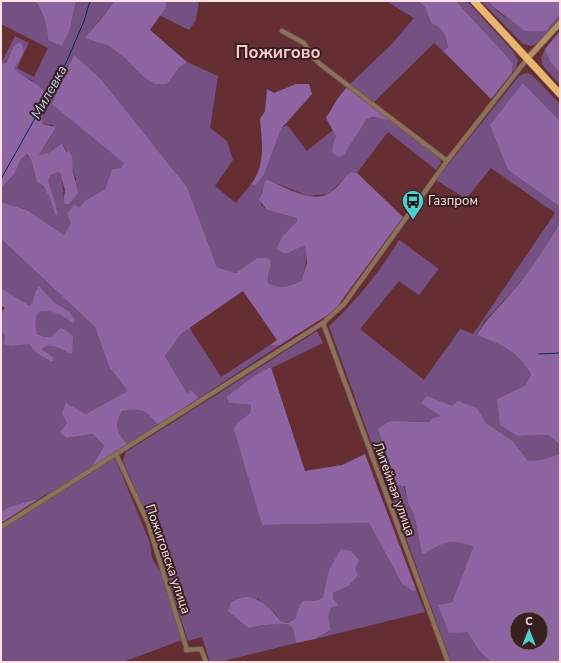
<svg xmlns="http://www.w3.org/2000/svg" width="561" height="663" font-family="'Nunito Sans',sans-serif">
<rect width="100%" height="100%" fill="#642e33"/>
<path fill="#745182" d="M1,1H35C44,13 47,25 48,40L70,29L76,1H114C106,15 94,24 86,38L109,46L126,59L167,84L179,68L187,62L218,76L210,128L227,141L233,160L215,186L236,203L251,184L255,186L264,175L281,129L287,125L307,151L334,129L336,136L333,144L344,155L367,119C376,116 383,119 392,121L438,156L441,163L436,170L388,132L357,173L351,172L328,194L308,196L268,180L261,194V205L267,210L296,218L297,221L283,236L286,254L305,245C308,259 305,268 301,281C289,287 281,289 268,283C267,275 271,269 271,261L257,258L236,273L217,267L187,187L101,79L74,56L53,104L125,162L121,168L112,169L105,189L86,200L64,235L27,210L1,202V189L15,173L21,159L26,154L31,160L37,182C49,189 51,202 55,214V202L47,181L51,175L58,172L61,174C61,183 65,190 63,200L76,179C72,169 73,160 68,151L67,152L62,143L50,152L39,155L51,136L53,125L42,124L41,120L49,103L32,80L22,76L14,68L23,52L8,59L3,65L1,64L15,36L29,43L17,68L34,77L48,48L1,24Z
M166,1H199L196,20L189,30L159,15L165,7Z
M386,1H418L425,7L431,23C442,28 446,34 448,47L443,51L434,43L373,103L350,84L392,44L414,18Z
M456,1H467L512,50L518,60L516,68L512,73L513,63Z
M481,1H488C503,22 523,24 546,31L560,14V19L539,42L532,46L523,44Z
M545,49L550,62L560,73V85L543,66L541,58Z
M526,73L531,74L560,104V121L523,83L508,170L560,207V223L541,256L511,293L483,323L477,335C503,346 515,349 531,374L526,385L497,399L518,436L548,435L560,445V454L540,460L528,461L514,442L486,423L477,408L452,407L427,396L442,416L433,418L429,422L390,421L408,504L414,514L422,555C445,543 447,536 473,547L452,602L439,605L467,632L480,652L491,662H451L329,326C355,303 381,270 399,240L439,269L419,295L399,281L360,329L424,380L460,329L473,334L555,213L491,168L466,199L436,180L519,76Z
M1,239L95,327L109,367L129,392L86,414L66,403L67,423L61,432L66,438L93,434L104,446L89,471L40,498L9,507L1,512V330L11,346L25,343L29,344L36,353L52,362L54,358L42,349C50,342 57,347 65,352L60,328L52,336L45,337L37,334C36,327 34,318 39,312C50,310 59,315 69,311L55,303L39,286L35,292L32,303L29,305L1,288Z
M189,327L221,377L270,345H280L199,398L191,391L187,393L165,356L182,333Z
M317,331L323,343L251,378L226,397L229,403L251,405L250,413L238,422L262,525L369,523L402,584L414,592L416,589L425,612L315,639L331,630L327,619L333,593L349,586L354,580L319,600H312L299,606L295,619L288,623L280,621L276,614L258,599L229,611L248,628L265,625L288,624L293,629L296,643L220,662H210L202,637L188,641L152,527L123,461L126,452Z
M138,408L150,414L158,425L127,444C117,431 114,427 122,411Z
M115,458L150,543L152,558L162,575L182,640L123,662H1V530Z"/>
<path fill="#8f64a2" fill-rule="evenodd" d="M35,1H76L70,29L62,46L48,40C47,25 44,13 35,1Z
M114,1H166V7L150,30L187,62L179,68L167,84H155L144,77L126,59L109,46L85,38C95,25 106,15 114,1Z
M418,1H456L513,63L512,73L491,99L443,51L448,47C446,34 442,28 431,23L425,7Z
M488,1H560V14L546,31H525L492,6Z
M560,31V73L550,62L545,49Z
M20,42C28,51 19,60 14,68C28,83 43,81 49,103L43,113L42,124L56,127L39,155L50,152L62,143L66,152L69,151L72,157L73,172L78,193L69,204H65C62,199 65,196 65,190C64,185 61,180 61,174L58,172L51,175L48,181L55,202L58,216L55,214L49,196L43,186L37,182L31,160L27,154L21,159L15,173L1,189V64L6,63L14,46Z
M74,55L101,79L187,187L217,267L236,273L257,258H267L271,261C271,269 267,275 268,283C281,289 289,287 301,281L307,263L305,245L286,254L276,249L283,236L297,221L296,218L267,210L259,200L263,191L265,181L268,180C285,187 310,203 328,194C337,189 343,178 351,172L357,173L403,217L334,311L280,345H270L277,340L243,291L182,333L165,356L187,393L191,390L199,398L158,425C145,409 143,408 122,411C114,427 117,431 127,444L89,471L104,446L93,434L66,438L60,432L67,423L62,413L66,403L86,414L128,391L109,367L95,327L1,239V202L27,210L64,235L71,223L67,214L74,205L80,207L86,200L105,189L112,169L121,168L124,163L52,104Z
M523,83L560,121V207L508,170L490,125Z
M296,84H309L312,94L281,129L264,175L255,186L251,184C266,165 262,141 260,119L265,111L267,89L274,93Z
M347,87L392,121L373,117L367,119L344,155L339,157L332,153L333,144L336,136L326,118L338,98Z
M560,223V445L548,435L518,436L500,425L497,399L526,385L531,374C515,349 503,346 477,335C486,318 500,307 512,292C531,270 546,247 560,223Z
M39,286L55,303L69,311L75,320L73,324C62,314 54,310 39,312C34,318 36,327 37,334L45,337L52,336L60,328L64,329L73,336L72,354C62,352 52,340 42,349L54,358L52,362L36,353L29,344L11,346L4,344L5,336L1,330V312L5,308L1,305V288L29,305L32,303L35,292Z
M271,367L305,471L342,465L365,454L416,589L414,592L402,584L369,523L262,525L234,429L238,422L250,413L251,405L229,403L226,397L251,378Z
M427,396L452,406L458,401L477,408L486,423L514,442L528,461L540,460L560,454V662H491L480,652L467,632L449,633L438,605L452,602L473,547C450,537 443,543 422,555L414,514L408,504L405,486L397,485L378,429L390,421L429,422L433,418L441,416L421,403ZM517,619H541V643H517Z
M40,498L1,523V512L9,507Z
M341,549L351,551L359,560L355,568L358,575L349,586L333,593V599L338,605L331,608C327,617 328,621 331,630L315,639L296,643L293,629L288,624L265,625L248,628L228,611L231,602C236,600 242,597 247,597C259,597 274,611 280,621L288,623L295,619L299,606L303,601L319,600L323,597L329,570Z"/>
<g fill="none" stroke-linecap="round" stroke-linejoin="round">
<path stroke="#062850" stroke-width="1" d="M1,179L66,63L84,21L90,1
M539,354L560,353"/>
<g stroke="#804e53" stroke-width="5.5">
<path id="street" d="M282,31L304,43L313,57L320,64L447,161
M323,323L448,662
M116,454L148,523L187,650
M1,527L323,323L344,304L447,161L527,59
M186,650L201,649L206,662"/>
</g>
<g stroke="#804e53" stroke-width="7">
<path id="secondary" d="M527,59L560,23"/>
</g>
<g stroke="#804e53" stroke-width="8">
<path id="highway" d="M474,1L560,94"/>
</g>
<use href="#street" stroke="#887459" stroke-width="4"/>
<use href="#secondary" stroke="#af8f64" stroke-width="5.5"/>
<use href="#highway" stroke="#e7b771" stroke-width="7"/>
</g>
<defs>
<g id="bus-pin" transform="scale(1.15)"><path d="M0 17L-7.5 6A9.5 9.5 0 1 1 7.5 6Z" fill="#52cdcd" stroke="#382021"/><path d="M-5-6H5V4H4V6H2V4H-2V6H-4V4H-5ZM-3.5-4V0h7V-4ZM-3.5 1.2v1.5H-2V1.2ZM2 1.2v1.5H3.5V1.2Z" fill="#111"/></g>
</defs>
<g fill-rule="evenodd">
<use href="#bus-pin" x="413" y="201"/>
</g>
<g text-anchor="middle" dominant-baseline="central" stroke-width="4" stroke-linejoin="round" paint-order="stroke">
<g font-size="13" fill="#fee2e3" stroke="#382021" text-anchor="start">
<text x="428" y="201">Газпром</text>
</g>
<g font-size="13" fill="#fee2e3" stroke="#382021">
<text transform="translate(394 489) rotate(70)">Литейная улица</text>
<text transform="translate(168 559) rotate(71)">Пожиговска улица</text>
</g>
<g font-size="14" font-style="italic" fill="#bad3f4" stroke="#382021">
<text transform="translate(49 92) rotate(-61)">Милевка</text>
</g>
<g font-size="17" font-weight="bold" fill="#fdc7ca" stroke="#382021">
<text x="278" y="52">Пожигово</text>
</g>
</g>
<rect width="561" height="663" fill="none" stroke="#fee2e3" stroke-width="4"/>
<g transform="translate(529 631)"><circle r="19" fill="#382021" stroke="#876e6f"/>
<path d="M0-3L7 15L0 10L-7 15Z" fill="#52cdcd"/>
<text y="-6" font-size="11" font-weight="bold" text-anchor="middle" fill="#fee2e3">С</text>
</g>
</svg>
